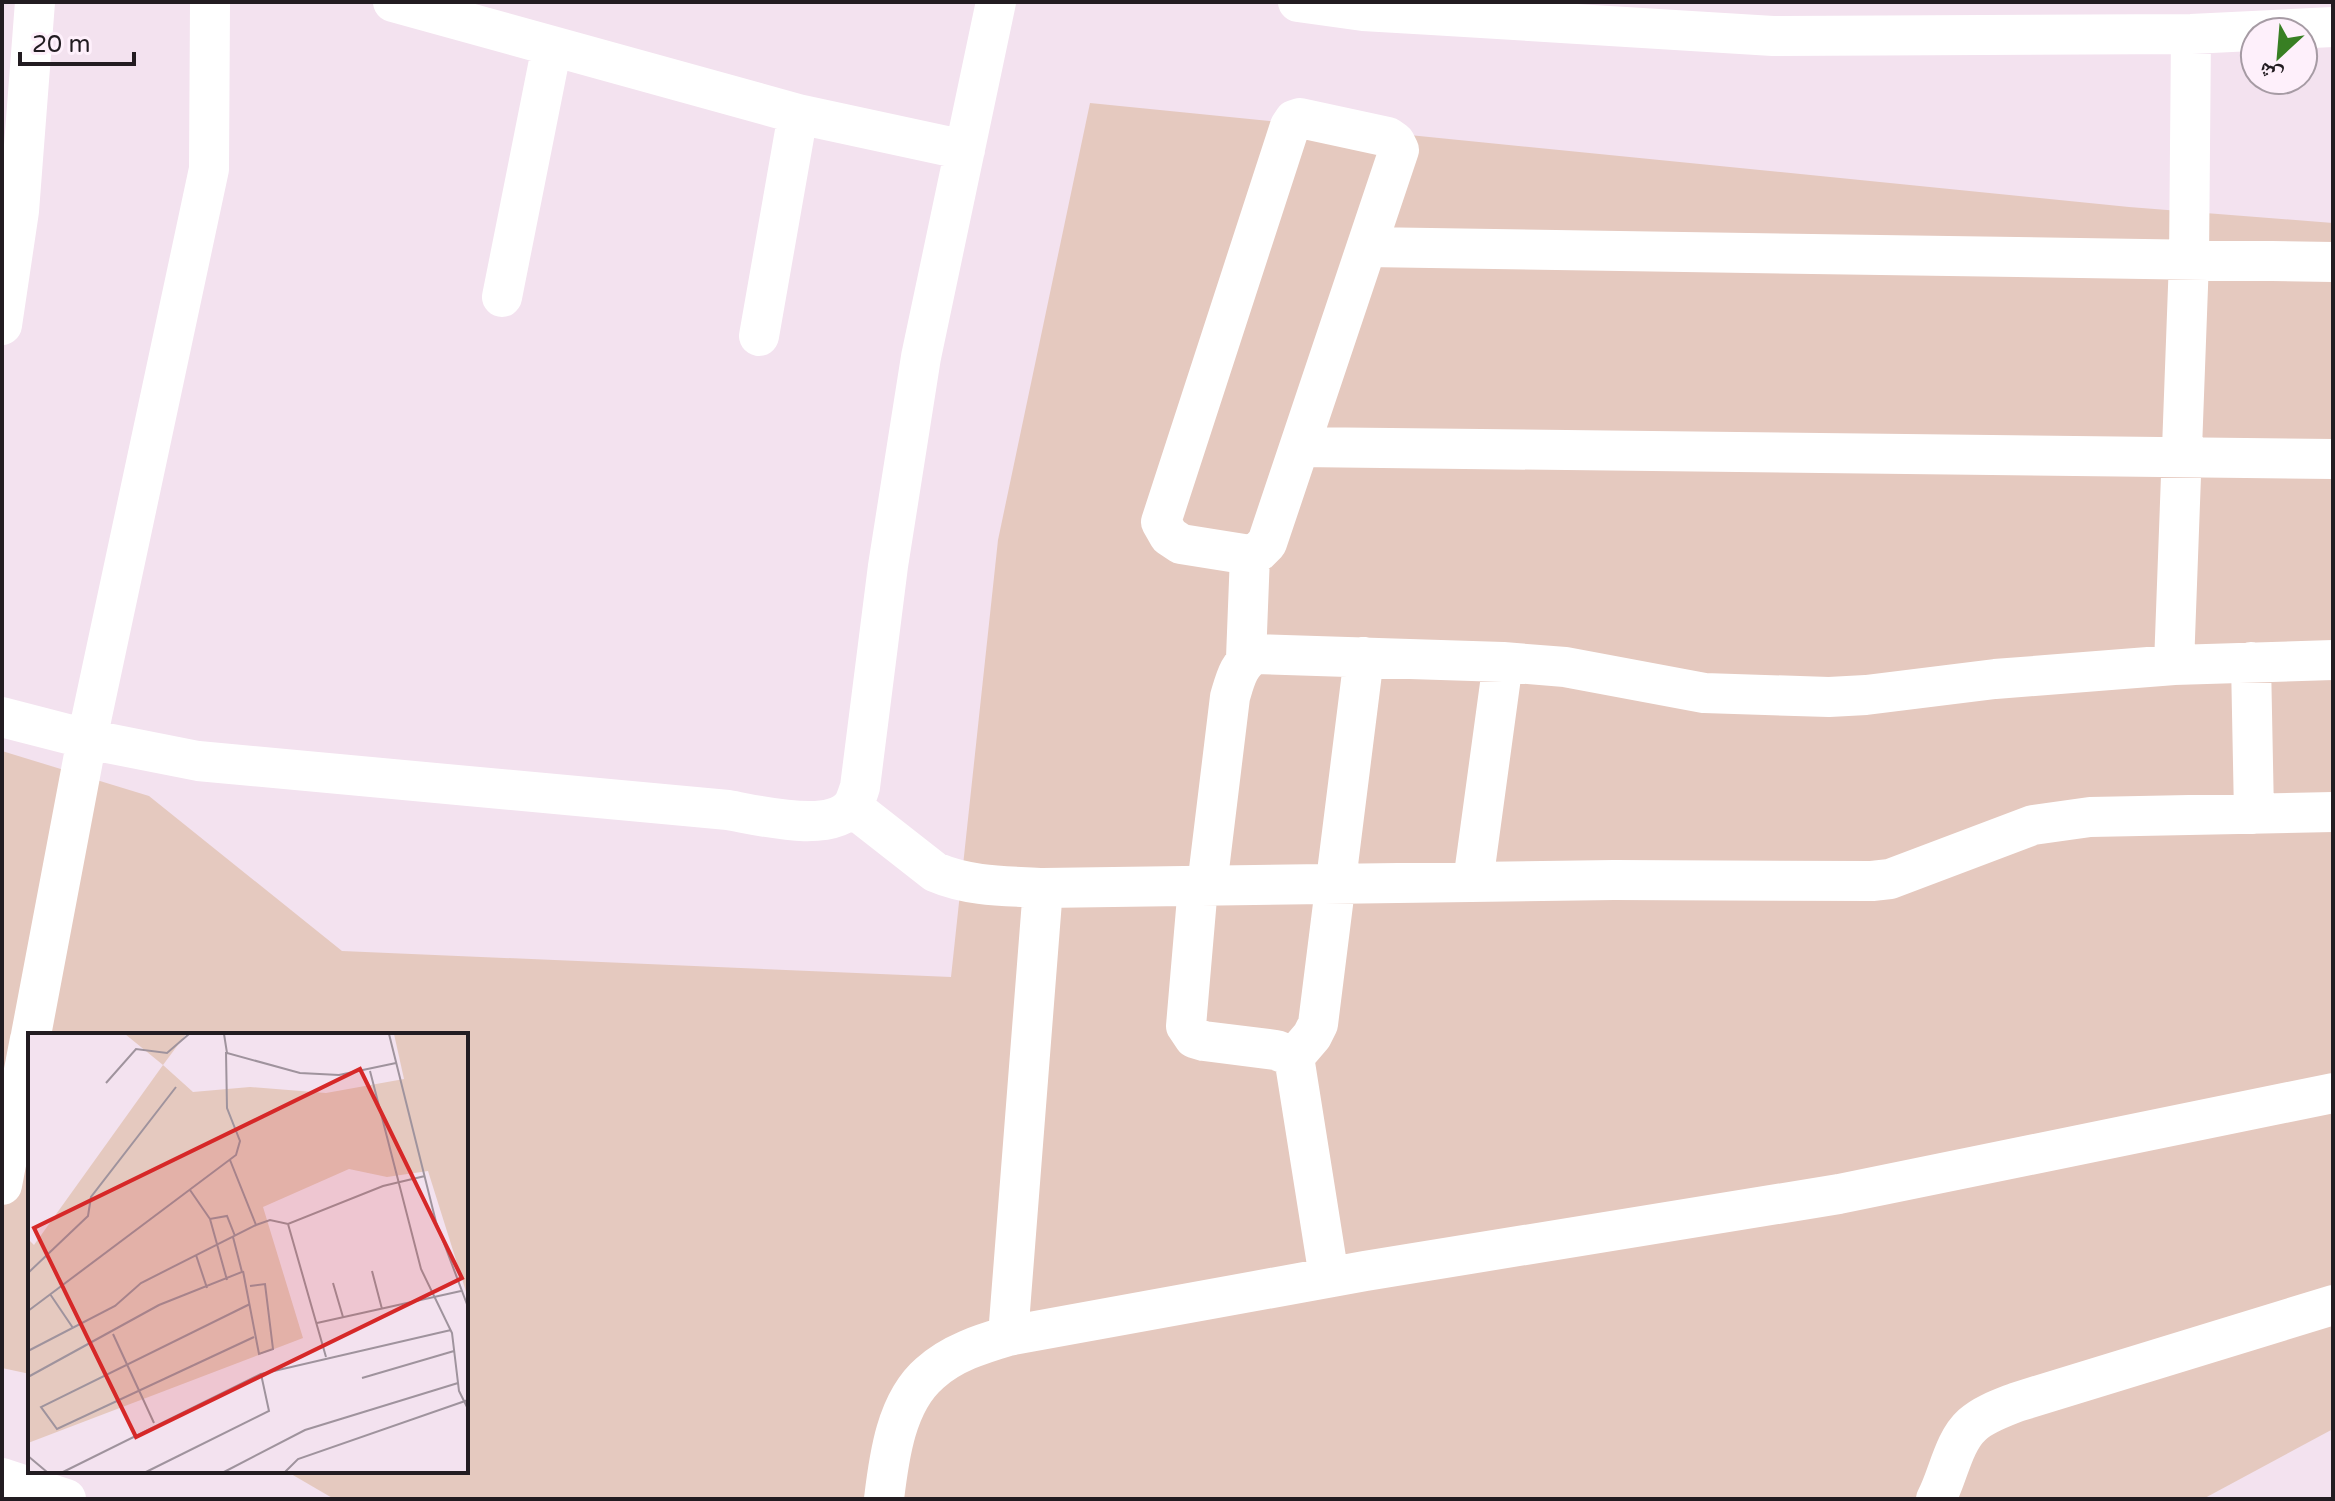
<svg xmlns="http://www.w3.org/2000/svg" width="2335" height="1501" font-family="'Varela Round','Noto Naskh Arabic',sans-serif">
<rect width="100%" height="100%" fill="#f3e2ef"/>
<path fill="#e5c9bf" d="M1090,103L2129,207L2333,223V1429L2203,1499H334L286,1471H466V1035H30V1374L2,1368V751L149,796L342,951L951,977L998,540Z"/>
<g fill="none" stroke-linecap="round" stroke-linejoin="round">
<path stroke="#fff" stroke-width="40" d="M393,2L798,114L965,150
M1298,2L1363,11L1432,15L1435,2
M1432,15L1773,36L2191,34L2333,27
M1300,118L1388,137L1395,142L1399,150L1267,543L1258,552L1250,555L1181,544L1169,536L1161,522L1290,126L1294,120Z
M1367,247L2333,262
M502,297L552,46
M2,325L19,211L35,2
M759,336L798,114
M1300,447L2333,459
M1246,658L1250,555
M2251,662L2254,814
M2174,665L2189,260L2191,34
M2,717L87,739L198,761L728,810C758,815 832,835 853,805C856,800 858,793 860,787L888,566L921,357L996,2
M852,807L935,872C970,887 1007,886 1043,888L1614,880L1872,881L1890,879L2033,825L2090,817L2333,812
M1473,882L1503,662
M1198,886L1186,1026L1194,1038L1204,1041L1276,1050L1294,1057L1329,1277
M1207,886L1230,697C1235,680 1239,662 1256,654L1503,662L1565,667L1704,693L1829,697L1866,695L1995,679L2174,665L2333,660
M31,1035L87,739L209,169L210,2
M1294,1057L1312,1036L1318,1024L1364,657
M2,1185L30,1039
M1008,1336L1043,888
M2,1478L66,1499
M884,1499C889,1457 896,1402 930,1373C952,1353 981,1344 1008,1336L1365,1271L1839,1194L2333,1093
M1936,1499C1948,1477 1953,1442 1972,1425C1984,1414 2002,1408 2017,1402L2333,1305"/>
</g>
<g transform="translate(28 1033)">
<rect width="440" height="440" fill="#f3e2ef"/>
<path d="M97,1H158L135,32L165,59L222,54L298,60L376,46L366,1H440V265L400,138L359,144L321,136L235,174L275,305L0,410V206L6,212L135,32Z" fill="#e5c9bf"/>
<path fill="none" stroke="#9f939d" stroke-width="2" d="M196,1L199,20L272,40L311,42L368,30M361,1L408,189L440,274M342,38L393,236L424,300L431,358L440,376M78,50L108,16L139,20L161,1M202,127L228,192M162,157L182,186L199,183L207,203M182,186L199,247M260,191L298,324M168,222L179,255M215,238L231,321L245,316L237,251L222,253M344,238L354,276M0,240L60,183L63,164L148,54M305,250L315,284M22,261L45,295M222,271L13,374L29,396L226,304M0,278L208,122L212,108L199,75L198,19M289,290L433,258M85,301L126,390M0,318L87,273L113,250L228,192L242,187L260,191L355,153L397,143M0,344L131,272L214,239L205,204M334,345L426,318M0,423L19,439M35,439L233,341M118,439L241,378L233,341L423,297M196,439L277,397L430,350M257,439L270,426L440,367"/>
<path fill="#d62828" fill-opacity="0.15" stroke="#d62828" stroke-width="4" d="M332,36L434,245L108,404L6,195Z"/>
<rect width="440" height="440" fill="none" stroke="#221c21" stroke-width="4"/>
</g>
<rect width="2335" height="1501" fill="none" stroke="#221c21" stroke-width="8"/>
<g transform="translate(2279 56) rotate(206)"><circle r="38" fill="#fef0fb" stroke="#a69ba4" stroke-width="2"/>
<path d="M0-6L14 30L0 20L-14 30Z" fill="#387f23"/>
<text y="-12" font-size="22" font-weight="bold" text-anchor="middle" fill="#221c21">ش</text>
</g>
<path d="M20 52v12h114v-12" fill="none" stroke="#221c21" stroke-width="4"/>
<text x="32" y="52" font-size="24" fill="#221c21" stroke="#fef0fb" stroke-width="6" paint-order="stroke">20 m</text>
</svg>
